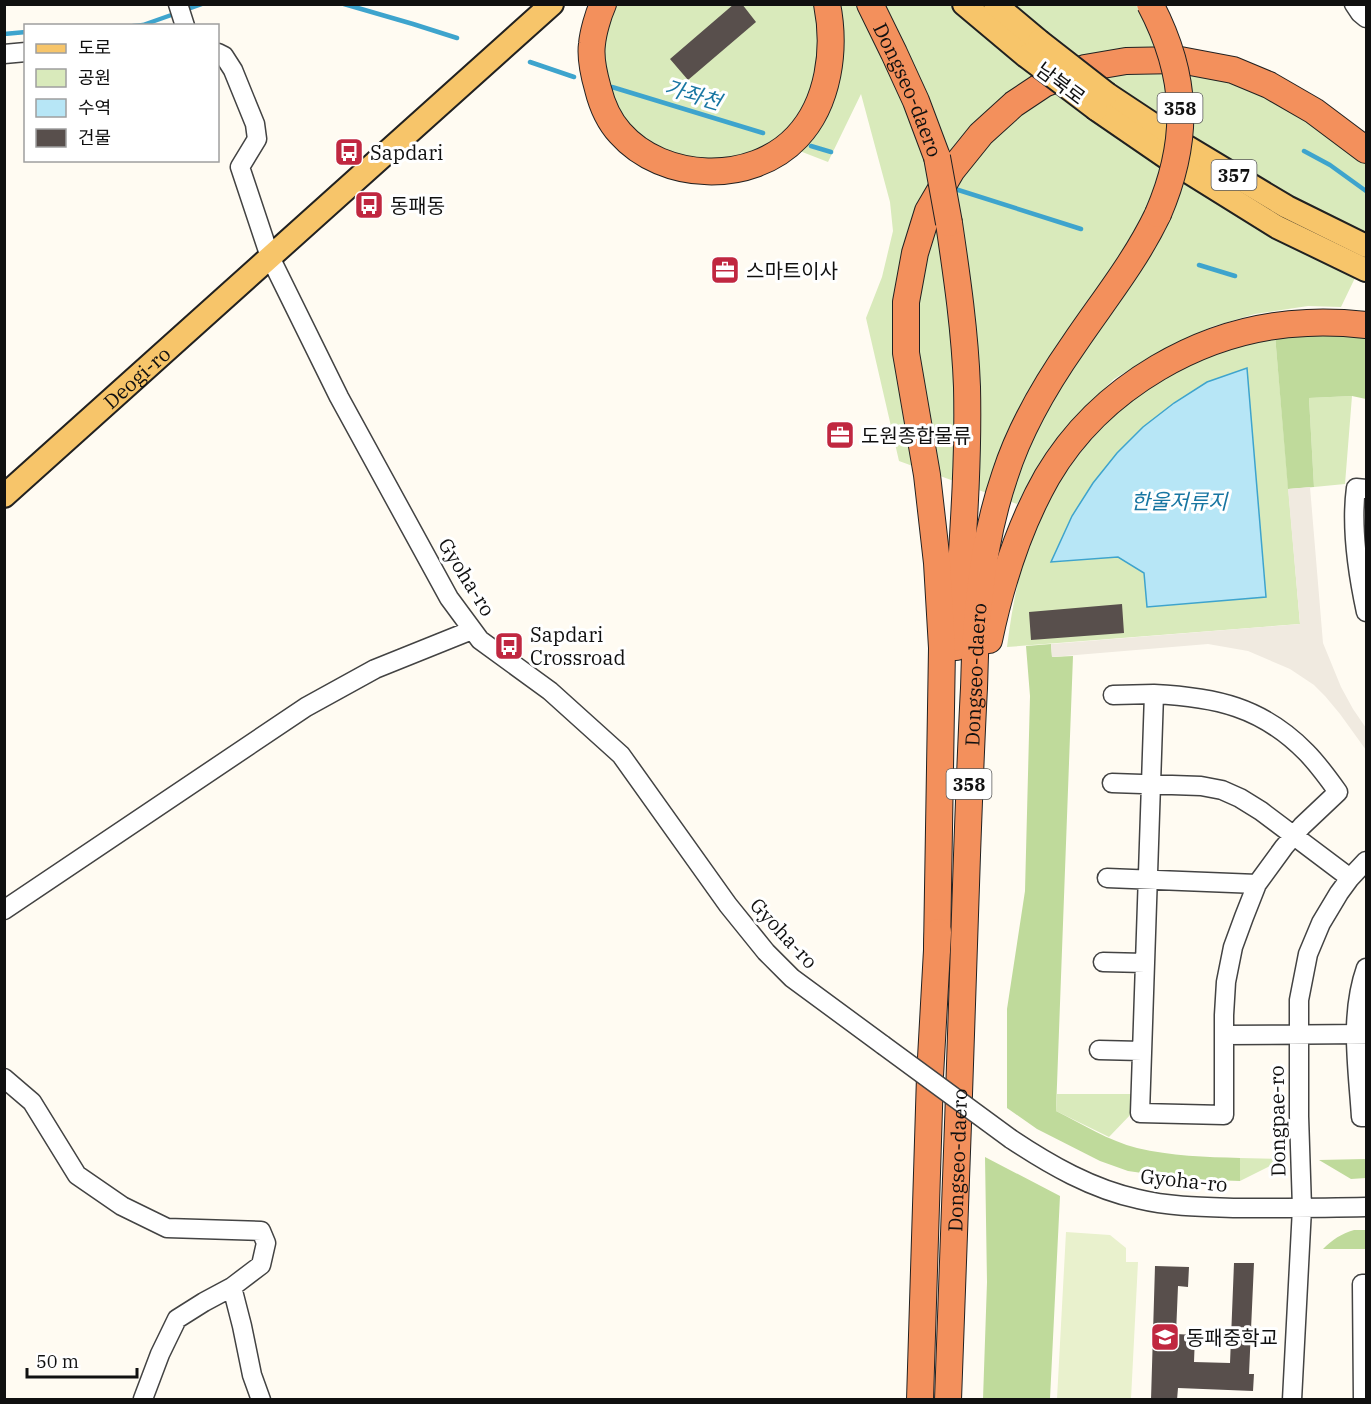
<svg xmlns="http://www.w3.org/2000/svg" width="1371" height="1404" font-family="'IBM Plex Serif','Noto Sans KR',serif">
<rect width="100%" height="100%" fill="#fffbf2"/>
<path fill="#d9eabb" d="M610,5H1136L1140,12L1223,80L1262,94L1305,117L1366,164V255L1341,307L1308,306L1255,314L1211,327L1160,351L1114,379L1074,419L1040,462L1017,504L899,461L866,318L882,277L893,231L890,202L861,94L828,162L774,141L753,152L729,159L699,161L671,154L648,143L628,128L611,103L600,47Z
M1275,335L1300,624L1007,647C1011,616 1016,584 1026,553C1056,461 1131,382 1222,349C1239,343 1258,339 1275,335Z
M1352,396L1345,484L1314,487L1309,398Z
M1057,1094H1134L1133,1112L1109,1137L1056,1111Z
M1240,1158L1284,1159L1240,1181Z"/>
<path fill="#bfda9b" d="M1315,332L1366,337V399L1352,396L1309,398L1314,487L1288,489L1275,335Z
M1051,644L1052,657L1073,656L1056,1111C1082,1124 1109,1141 1137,1148C1171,1156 1206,1157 1240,1158V1181L1184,1179L1128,1171L1100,1161L1037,1129L1007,1108V1009L1025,891L1030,696L1026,646Z
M985,1157L1060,1196L1050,1399H983L987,1282Z
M1366,1159V1178L1351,1179L1319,1160Z
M1354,1230H1366V1249H1323C1333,1239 1341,1234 1354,1230Z"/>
<path fill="#e9f1cd" d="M1066,1232L1110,1235L1126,1248V1262H1138L1131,1399H1057Z"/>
<path fill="#f0eae0" d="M1310,487L1323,643L1341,687L1353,709L1366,728V750L1340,714L1325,696L1314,685L1290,669L1248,651L1208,644L1052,657L1051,644L1300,624L1288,489Z"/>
<path fill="#b7e6f6" stroke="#3ea4cd" stroke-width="1.5" d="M1247,368L1266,597L1147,607L1144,573L1118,557L1051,562L1072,516L1093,483L1117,453L1143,427L1174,403L1207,382Z"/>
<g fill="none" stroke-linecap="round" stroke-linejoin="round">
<path stroke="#3ea4cd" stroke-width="4.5" d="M344,4L413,24L457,38
M185,10L202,4
M133,26L143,25L177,13
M4,34L26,32
M530,62L574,77
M612,87L763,133
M811,146L831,152
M1304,151L1330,165L1366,191
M952,188L1081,229
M1199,265L1235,276"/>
</g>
<path fill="#584f4c" d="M734,4H742L756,22L688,80L670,59Z
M1122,604L1124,633L1031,640L1029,612Z
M1234,1263H1254L1249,1374H1254L1253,1391L1178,1388L1177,1400H1151L1155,1266L1189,1267L1188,1287L1178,1286L1176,1334L1195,1335L1194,1362L1230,1363Z"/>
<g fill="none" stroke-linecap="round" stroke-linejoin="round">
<g stroke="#434343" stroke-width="21">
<path id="minor" d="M178,4L185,26
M1354,4L1360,13L1366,18
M218,53L224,56L233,70L255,124L257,139L240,167L270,257L339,397L449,598L480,640L550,691L621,755L728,905L766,952L792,978L883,1045
M4,54L26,52
M1366,489L1356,488C1351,525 1358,575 1366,612
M1154,694C1215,697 1262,707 1306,752C1318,764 1328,778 1338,792L1302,826L1284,847L1257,884L1244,917L1233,947L1226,982L1224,1015V1115L1140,1113Z
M1113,695L1154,694
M1112,783L1172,785L1201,786L1222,790L1240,798L1261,811L1350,878
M1107,878L1257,884
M4,910L306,707L375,669L472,630
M1103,962L1145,963
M1366,968C1349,1016 1358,1068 1361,1117H1366
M1224,1035L1366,1034
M1099,1050L1142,1051
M4,1078L32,1102L77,1175L122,1206L167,1228L261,1231L266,1243L261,1265L232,1287L204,1302L177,1319L160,1354L143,1399
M1011,1139C1050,1165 1092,1189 1138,1199C1171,1207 1205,1207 1238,1208C1281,1208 1324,1208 1366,1207
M232,1287L242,1326L252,1375L261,1400
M1292,1400L1302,1208L1299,1116V1000L1308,954L1321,923L1339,893L1350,878L1366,861
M1363,1400L1362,1284H1366"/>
</g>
<g stroke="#212121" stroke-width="26">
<g id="major">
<path d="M964,4L1026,56"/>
<path d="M995,4L1039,41"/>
<path d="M1107,94L1187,147L1287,207L1366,246"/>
<path d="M1096,109L1179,166L1277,227L1366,270"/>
<path id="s1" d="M4,496L552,4"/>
</g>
</g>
<g stroke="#212121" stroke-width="28">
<g id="highway">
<path d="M603,4C598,15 593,33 592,44C590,58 594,75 598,89C602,105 609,121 620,133C663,182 752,185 797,137C829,103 836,49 827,4"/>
<path id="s2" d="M870,4L894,53L916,101L937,157"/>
<path d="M949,223C957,277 965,332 967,387C969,474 961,560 956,647"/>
<path d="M989,640C1001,583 1018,528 1047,477C1100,387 1203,327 1307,323C1327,322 1347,323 1366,325"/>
<path d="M937,949L942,648L937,563L927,475L906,353V302L915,253L928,211L952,170L981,134L1014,104L1044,84L1085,68L1126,61L1180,60L1233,70L1269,85L1314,111L1366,150"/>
<path d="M920,1400L930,1076L938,932"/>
<path id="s3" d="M948,1400C955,1218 961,1037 967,855C969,800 971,744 974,688C975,660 975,630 979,602C983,559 991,516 1005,475C1020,428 1046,384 1074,344C1103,301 1135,262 1158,214"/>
</g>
</g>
<use href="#minor" stroke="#fff" stroke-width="18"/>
<use href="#major" stroke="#f7c56a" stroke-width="22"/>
<use href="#highway" stroke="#f3905c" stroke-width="26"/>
<g stroke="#434343" stroke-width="21" stroke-linecap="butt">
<path id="minor-bridge" d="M883,1045L1011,1139"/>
</g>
<g stroke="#212121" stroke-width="26" stroke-linecap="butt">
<path id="major-bridge" d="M1039,41L1107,94
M1026,56L1096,109"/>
</g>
<g stroke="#212121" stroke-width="28" stroke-linecap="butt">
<path id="highway-bridge" d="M1150,4C1188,76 1190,140 1158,214
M937,157L949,223"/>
</g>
<use href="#minor-bridge" stroke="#fff" stroke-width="18"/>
<use href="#major-bridge" stroke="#f7c56a" stroke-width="22"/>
<use href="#highway-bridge" stroke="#f3905c" stroke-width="26"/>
</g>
<defs>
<g id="bus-square" transform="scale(1.5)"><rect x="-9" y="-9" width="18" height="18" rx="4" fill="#c02740" stroke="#fff"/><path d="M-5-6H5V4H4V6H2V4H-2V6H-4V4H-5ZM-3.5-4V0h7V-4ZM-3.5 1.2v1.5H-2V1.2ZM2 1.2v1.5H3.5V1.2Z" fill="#fff"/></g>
<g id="office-square" transform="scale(1.5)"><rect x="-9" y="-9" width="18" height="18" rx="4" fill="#c02740" stroke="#fff"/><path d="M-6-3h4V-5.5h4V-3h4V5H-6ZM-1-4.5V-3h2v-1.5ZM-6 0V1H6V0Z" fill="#fff"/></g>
<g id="school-square" transform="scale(1.5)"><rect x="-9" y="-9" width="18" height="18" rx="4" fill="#c02740" stroke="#fff"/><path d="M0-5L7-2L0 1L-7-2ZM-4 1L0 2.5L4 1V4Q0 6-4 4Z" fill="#fff"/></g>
</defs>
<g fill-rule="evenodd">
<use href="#bus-square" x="349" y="152"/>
<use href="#bus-square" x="369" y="205"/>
<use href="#office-square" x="725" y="270"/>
<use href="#office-square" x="840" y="435"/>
<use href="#bus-square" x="509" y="646"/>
<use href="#school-square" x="1165" y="1337"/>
</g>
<g text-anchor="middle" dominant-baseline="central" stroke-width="6" stroke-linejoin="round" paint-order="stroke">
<g fill="#fff" stroke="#585858" stroke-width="1.5">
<rect x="1157.5" y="93" width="45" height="30" rx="4.5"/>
<rect x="1211.5" y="160" width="45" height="30" rx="4.5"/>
<rect x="946.5" y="769" width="45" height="30" rx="4.5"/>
</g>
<g font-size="18" font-weight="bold" fill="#101010">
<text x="1180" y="108">358</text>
<text x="1234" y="175">357</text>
<text x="969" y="784">358</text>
</g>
<g font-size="20" fill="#101010" stroke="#fff">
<text transform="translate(1061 83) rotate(37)">남북로</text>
<text stroke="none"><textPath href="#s2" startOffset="94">Dongseo-daero</textPath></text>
<text stroke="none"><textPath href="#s1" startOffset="178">Deogi-ro</textPath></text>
<text transform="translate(467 577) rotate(58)">Gyoha-ro</text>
<text stroke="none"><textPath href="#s3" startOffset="726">Dongseo-daero</textPath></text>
<text transform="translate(784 933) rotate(47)">Gyoha-ro</text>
<text transform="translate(1277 1121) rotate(-91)">Dongpae-ro</text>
<text stroke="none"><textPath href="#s3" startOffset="240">Dongseo-daero</textPath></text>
<text transform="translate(1184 1180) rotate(6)">Gyoha-ro</text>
</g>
<g font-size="20" fill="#101010" stroke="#fff" text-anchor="start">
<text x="370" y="152">Sapdari</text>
<text x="390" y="205">동패동</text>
<text x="746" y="270">스마트이사</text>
<text x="861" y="435">도원종합물류</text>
<text x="530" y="634">Sapdari<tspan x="530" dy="23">Crossroad</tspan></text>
<text x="1186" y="1337">동패중학교</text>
</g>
<g font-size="21" font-style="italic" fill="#1876a2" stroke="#fff">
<text transform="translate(693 94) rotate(17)">가좌천</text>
<text x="1179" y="501">한울저류지</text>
</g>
</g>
<rect width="1371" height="1404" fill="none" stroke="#101010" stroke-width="12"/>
<rect x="24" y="24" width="195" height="138" fill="#ffffff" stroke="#9f9f9f" stroke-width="1.5"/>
<rect x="36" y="44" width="30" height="9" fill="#f7c56a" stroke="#9f9f9f" stroke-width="1.5"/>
<text x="78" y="54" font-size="18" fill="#101010">도로</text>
<rect x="36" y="69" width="30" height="18" fill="#d9eabb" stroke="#9f9f9f" stroke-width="1.5"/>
<text x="78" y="84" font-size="18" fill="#101010">공원</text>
<rect x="36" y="99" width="30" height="18" fill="#b7e6f6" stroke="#9f9f9f" stroke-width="1.5"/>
<text x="78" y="114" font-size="18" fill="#101010">수역</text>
<rect x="36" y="129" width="30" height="18" fill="#584f4c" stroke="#9f9f9f" stroke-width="1.5"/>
<text x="78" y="144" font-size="18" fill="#101010">건물</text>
<path d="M27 1368v9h110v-9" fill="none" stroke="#101010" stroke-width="3"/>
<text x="36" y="1368" font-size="18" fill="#101010" stroke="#ffffff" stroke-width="4.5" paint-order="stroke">50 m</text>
</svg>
